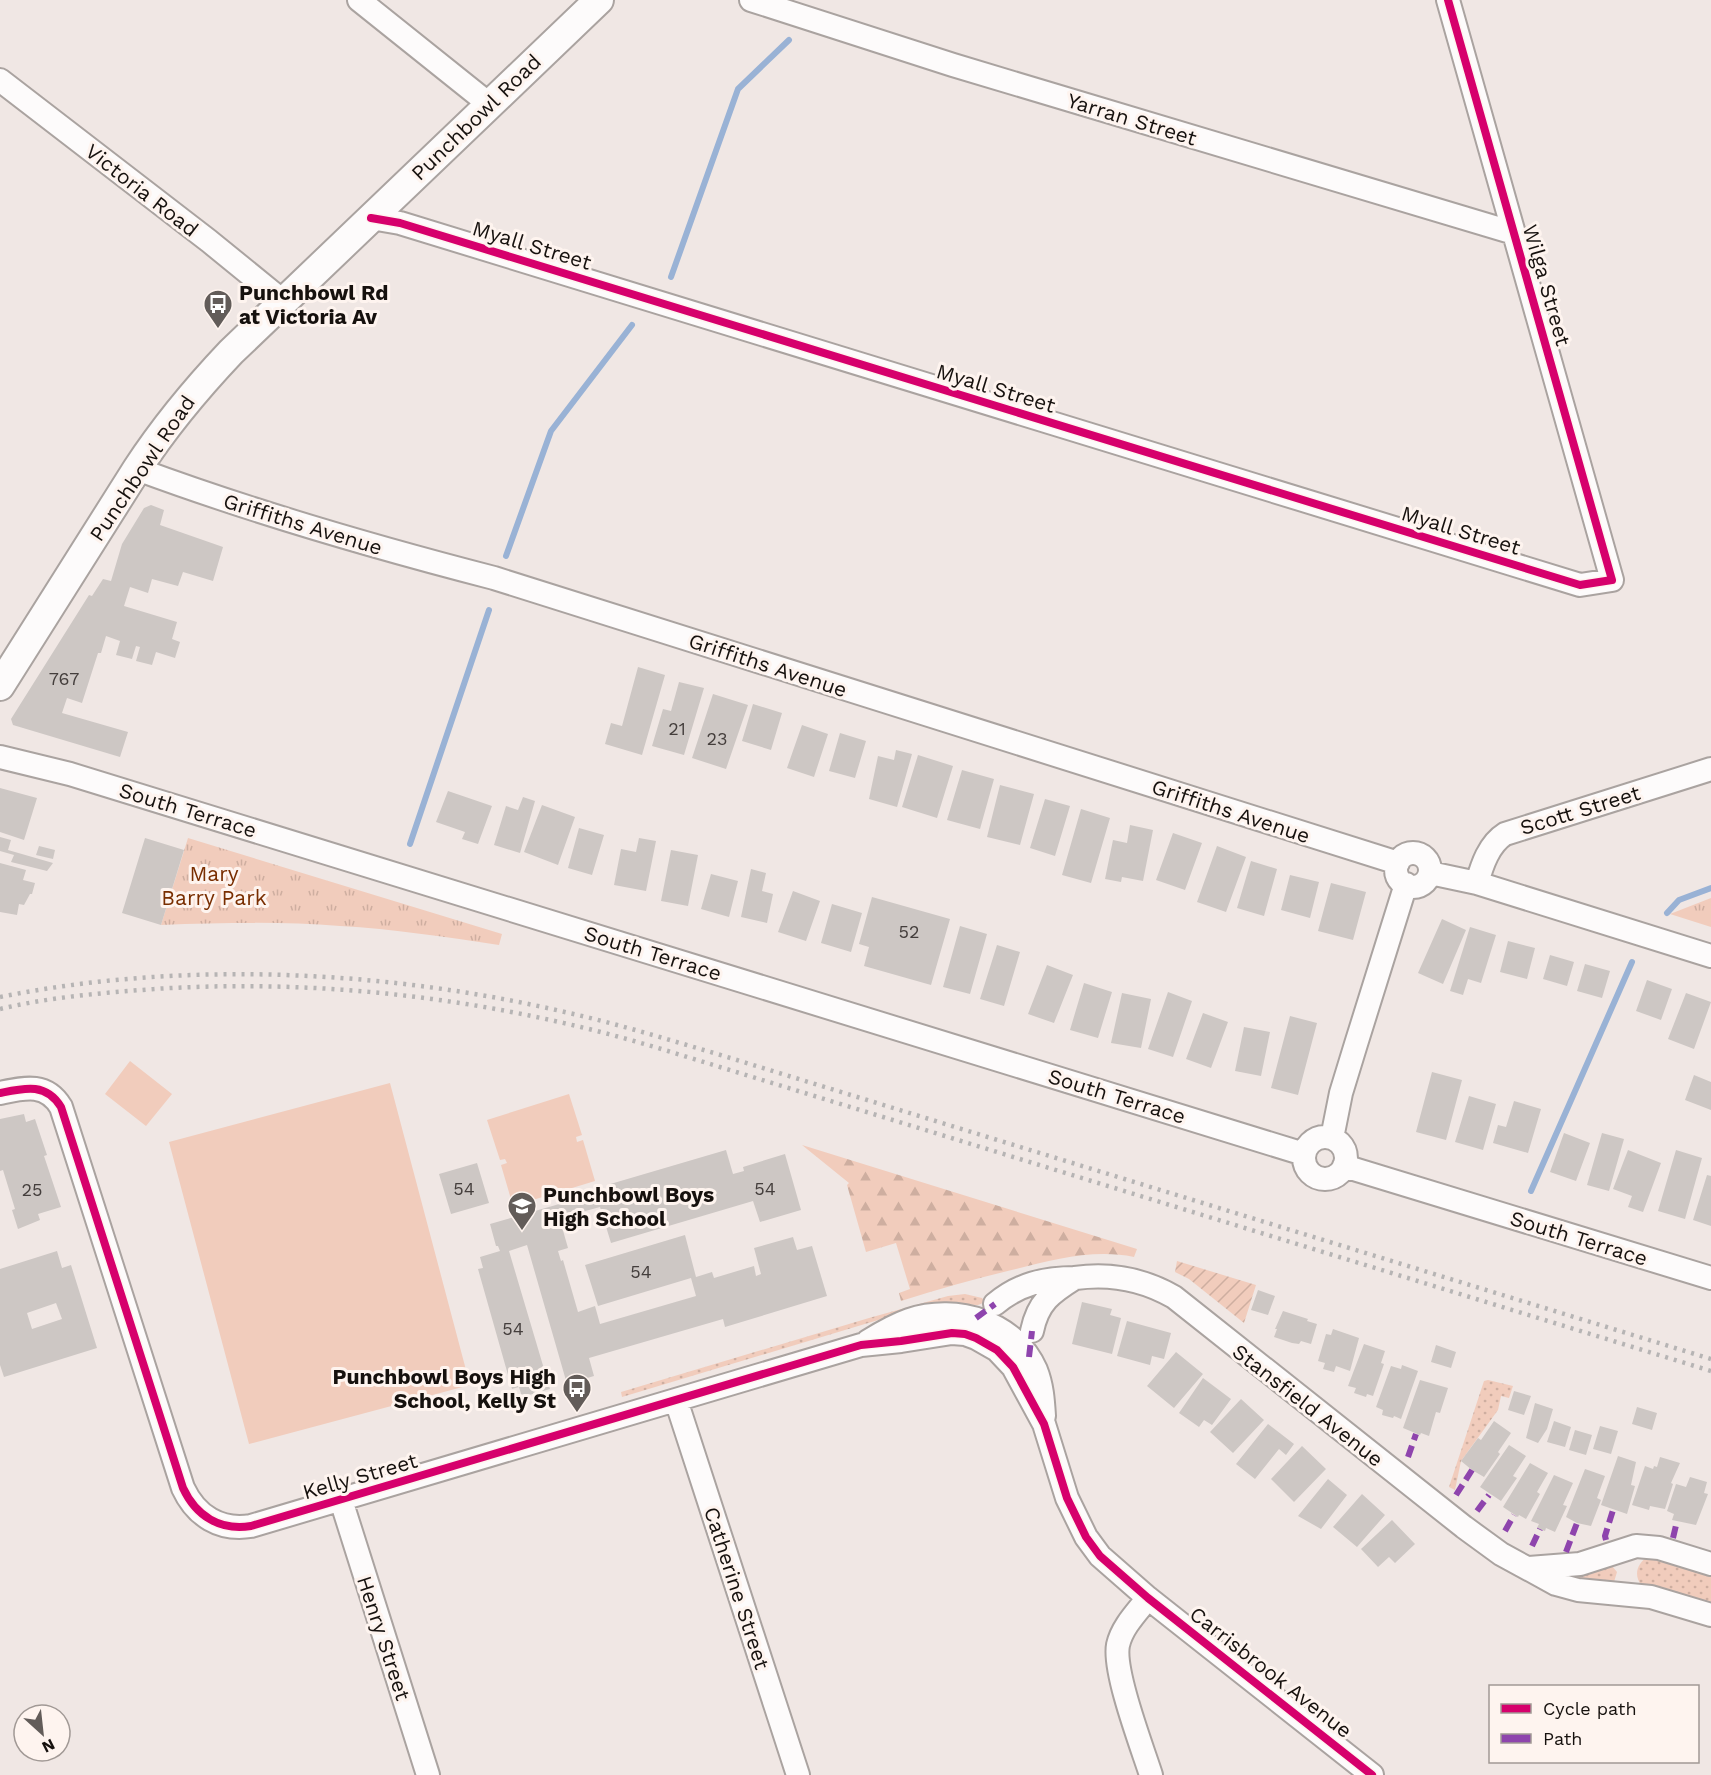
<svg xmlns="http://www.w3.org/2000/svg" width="1711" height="1775" font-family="'Work Sans',sans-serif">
<defs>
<pattern id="grass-dots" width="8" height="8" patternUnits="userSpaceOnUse" patternTransform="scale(1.5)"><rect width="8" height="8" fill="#f1ccbc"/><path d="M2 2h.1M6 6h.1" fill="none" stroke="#ceaea0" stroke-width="1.8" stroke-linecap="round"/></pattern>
<pattern id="forest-firs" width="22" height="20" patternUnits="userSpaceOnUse" patternTransform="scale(1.5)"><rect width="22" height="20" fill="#f1ccbc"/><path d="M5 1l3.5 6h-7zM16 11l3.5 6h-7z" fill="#ceaea0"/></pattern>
<pattern id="park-tufts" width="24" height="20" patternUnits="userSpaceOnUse" patternTransform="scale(1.5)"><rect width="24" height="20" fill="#f1ccbc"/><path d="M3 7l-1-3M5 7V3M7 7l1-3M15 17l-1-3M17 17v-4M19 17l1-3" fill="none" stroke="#ceaea0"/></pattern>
<pattern id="garden-furrows" width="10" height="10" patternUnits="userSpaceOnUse" patternTransform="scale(1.5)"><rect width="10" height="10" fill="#f1ccbc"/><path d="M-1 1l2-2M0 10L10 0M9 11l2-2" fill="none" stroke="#ceaea0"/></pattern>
</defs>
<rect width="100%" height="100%" fill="#f0e7e4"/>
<path fill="url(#grass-dots)" d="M965,1294L982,1298L985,1302L978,1305L946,1304L908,1311L622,1397L621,1392L869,1318L948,1296Z
M1488,1380L1513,1386L1509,1398L1501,1396L1498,1410L1461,1461L1455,1490L1449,1487L1484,1381Z
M1648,1556L1711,1571V1606L1642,1586C1633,1575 1637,1564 1648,1556Z
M1608,1565L1612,1566L1617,1572L1614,1582L1573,1581L1567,1574Z"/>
<path fill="url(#forest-firs)" d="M802,1145L1137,1249L1134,1257C1095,1249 1055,1259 1016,1269C977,1278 939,1289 901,1301L899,1293L910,1289L896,1243L866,1252L847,1185L849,1183Z"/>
<path fill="url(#park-tufts)" d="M188,838L502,934L499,945C446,937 393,929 340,926C280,921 221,923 161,925Z
M1711,898V927L1670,914Z"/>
<path fill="url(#garden-furrows)" d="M1177,1261L1256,1285L1244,1323L1189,1279L1175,1272Z"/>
<path fill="#f1ccbc" d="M130,1061L172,1094L146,1126L105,1094Z
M390,1083L470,1385L249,1444L169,1142Z
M569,1094L582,1135L576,1137L577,1142L583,1140L595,1181L513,1206L501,1165L507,1163L505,1159L500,1160L487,1120Z"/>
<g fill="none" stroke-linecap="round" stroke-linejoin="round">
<path stroke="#99b2d5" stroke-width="6" d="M671,277L738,89L789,40
M506,556L551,431L632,325
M410,844L489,610
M1667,913L1679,900L1711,888
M1531,1191L1632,962"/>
</g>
<path fill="#cdc7c4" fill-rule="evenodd" d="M151,505L164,510L160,525L223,547L213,581L183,572L178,586L152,579L148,593L130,587L124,606L177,622L172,639L180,642L175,658L156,652L152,665L136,661L140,647L136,646L132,659L116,655L120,641L106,636L101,653H98L82,703L67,698L62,713L128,732L120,757L13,725L11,719L89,595L92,596L103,579L111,581L122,544L144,508Z
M638,667L665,675L642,755L605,744L611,723L622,726Z
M679,682L704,688L684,755L652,746L663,709L671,711Z
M713,694L748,705L726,769L692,758Z
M753,704L782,713L771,750L742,741Z
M802,725L828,734L814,777L787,768Z
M840,733L866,741L855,778L829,771Z
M896,750L912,754L897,807L869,799L878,756L894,760Z
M918,755L953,766L937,818L902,807Z
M962,770L994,779L980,829L947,820Z
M1000,785L1034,794L1020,845L987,837Z
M0,788L37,798L24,840L0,832Z
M448,791L492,806L478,844L462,839L465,832L436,822Z
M523,797L535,801L520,853L494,845L506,806L518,810Z
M1045,799L1070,806L1055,856L1030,848Z
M542,805L575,817L558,865L524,852Z
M1081,809L1110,818L1091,883L1062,875Z
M1130,825L1153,830L1143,881L1122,877L1121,882L1105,879L1113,840L1127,843Z
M579,828L604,835L592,875L568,868Z
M1173,833L1202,843L1185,890L1156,880Z
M0,837L11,840L8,850L53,863L47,871L11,862L14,855L0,851Z
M145,838L184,850L161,925L122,913Z
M639,838L656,841L646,891L614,885L621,849L636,852Z
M39,846L55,850L53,859L36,855Z
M1217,846L1246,857L1226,912L1197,902Z
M671,850L698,855L688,906L661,901Z
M1251,861L1277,869L1264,916L1237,908Z
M0,863L26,870L23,880L35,883L32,894H30L24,905L19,904L17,915L0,912Z
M751,869L766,873L762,891L773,894L767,923L741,917Z
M711,874L738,881L729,917L701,909Z
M1290,875L1319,882L1310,918L1281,910Z
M1331,883L1366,892L1353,940L1318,931Z
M793,891L820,901L806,941L778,932Z
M872,897L950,919L931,985L864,966L869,947L859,944Z
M832,904L862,913L851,952L821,943Z
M1442,919L1466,930L1443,984L1418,973Z
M960,926L987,934L970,994L943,987Z
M1470,927L1496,935L1481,983L1468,979L1463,995L1450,991Z
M1508,941L1535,948L1527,979L1500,972Z
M997,945L1020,952L1004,1006L980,999Z
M1550,955L1574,962L1567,986L1543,979Z
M1585,964L1610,971L1602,998L1577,991Z
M1047,965L1073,975L1054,1023L1028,1014Z
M1647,980L1672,989L1661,1020L1636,1011Z
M1084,983L1112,992L1098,1038L1070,1030Z
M1168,992L1192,1001L1173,1057L1148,1049Z
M1122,993L1151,999L1141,1048L1111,1043Z
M1686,993L1711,1002L1694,1049L1668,1039Z
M1203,1013L1228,1022L1211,1068L1186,1059Z
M1290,1016L1317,1023L1298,1095L1271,1088Z
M1244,1027L1270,1032L1261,1076L1235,1071Z
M1432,1072L1462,1080L1446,1140L1416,1132Z
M1694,1075L1711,1082V1110L1685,1100Z
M1469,1096L1496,1104L1483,1150L1455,1142Z
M1514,1101L1541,1109L1528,1153L1493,1143L1498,1125L1506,1127Z
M24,1114L26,1122L35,1119L47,1155L44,1156L61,1207L38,1214L40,1220L18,1229L12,1210L15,1209L3,1170L0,1171V1119Z
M1564,1133L1590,1143L1576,1181L1550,1172Z
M1602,1133L1624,1139L1609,1191L1587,1185Z
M726,1150L733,1174L744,1171L743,1167L785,1154L801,1210L760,1222L753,1201L611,1243L600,1207L578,1213L580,1222L562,1227L568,1248L558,1251L561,1261L563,1260L578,1312L595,1306L600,1324L696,1296L691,1278L598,1306L585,1265L685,1235L696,1277L712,1272L714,1278L754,1266L756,1276L761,1274L754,1248L793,1237L797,1250L812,1246L827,1296L725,1327L723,1319L589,1358L594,1376L567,1384L527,1245L509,1251L550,1389L522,1397L519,1387L512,1389L478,1269L483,1268L480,1257L500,1251L498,1246H496L490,1224L608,1190L607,1185Z
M1628,1150L1661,1163L1643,1212L1628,1207L1632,1196L1613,1189Z
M1676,1150L1702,1158L1685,1219L1658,1211Z
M477,1163L489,1203L451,1214L439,1174Z
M1707,1175L1711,1176V1226L1693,1220Z
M57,1251L62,1268L71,1265L97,1348L4,1377L0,1365V1269ZM56,1303L62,1319L32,1329L27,1313Z
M1258,1290L1275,1296L1268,1315L1251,1310Z
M1082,1302L1112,1309L1110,1315L1121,1318L1112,1354L1072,1344Z
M1283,1311L1308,1319L1307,1321L1317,1324L1311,1344L1301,1341L1299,1344L1292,1343L1274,1337L1277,1329H1275Z
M1127,1321L1171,1333L1164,1359L1152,1356L1150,1365L1117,1356Z
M1333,1329L1359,1338L1350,1371L1336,1366L1334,1372L1323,1369L1325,1363L1318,1361L1326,1334L1331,1335Z
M1364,1344L1385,1351L1381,1363L1384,1364L1373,1396L1367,1394L1366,1397L1354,1393L1356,1388L1348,1386Z
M1436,1345L1456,1352L1451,1368L1431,1362Z
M1176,1352L1203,1374L1174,1408L1147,1386Z
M1402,1365L1418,1371L1401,1419L1394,1416L1393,1418L1382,1415L1383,1410L1376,1407L1391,1366L1401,1369Z
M1203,1378L1231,1399L1212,1425L1204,1420L1199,1427L1179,1413Z
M1420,1380L1448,1388L1440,1413L1436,1412L1429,1436L1421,1433L1420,1435L1403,1428Z
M1514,1391L1531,1396L1524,1415L1508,1410Z
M1241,1399L1264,1420L1233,1453L1210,1432Z
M1535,1403L1553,1409L1547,1429L1538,1443L1526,1438Z
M1637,1407L1657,1413L1652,1430L1632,1424Z
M1494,1421L1511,1433L1498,1452L1500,1454L1484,1477L1472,1470L1461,1461L1478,1438L1481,1440Z
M1554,1421L1571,1427L1565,1447L1547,1442Z
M1268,1424L1294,1444L1286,1455L1279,1449L1255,1479L1236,1464Z
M1600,1426L1618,1431L1611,1454L1593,1449Z
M1575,1430L1592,1435L1586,1455L1569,1450Z
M1509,1445L1526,1456L1513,1476L1517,1478L1501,1501L1480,1487Z
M1302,1446L1326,1469L1294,1502L1271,1479Z
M1618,1456L1636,1462L1631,1485L1635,1486L1627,1514L1601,1505Z
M1660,1457L1680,1463L1671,1483L1673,1484L1665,1509L1650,1506L1649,1510L1632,1505L1645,1466L1653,1469L1654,1466L1657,1467Z
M1530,1463L1548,1473L1537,1492L1540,1494L1526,1519L1519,1515L1518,1517L1503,1507Z
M1585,1469L1605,1476L1597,1498L1601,1500L1591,1526L1577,1523L1566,1517Z
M1554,1475L1573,1483L1563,1505L1567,1506L1555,1532L1546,1528L1545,1531L1537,1528L1539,1524L1531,1521Z
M1690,1477L1707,1482L1704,1493L1708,1494L1696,1525L1672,1520L1674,1514L1667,1511L1676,1484L1686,1487Z
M1328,1479L1347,1495L1321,1529L1298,1516Z
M1362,1494L1385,1515L1357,1547L1333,1527Z
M1392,1520L1415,1544L1395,1563L1389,1557L1378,1567L1361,1549Z"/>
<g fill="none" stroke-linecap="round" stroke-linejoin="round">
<g stroke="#aaa3a0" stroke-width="26">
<path id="minor" d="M359,0L489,104
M751,0L953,65L1514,233
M0,80L209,241L284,302
M371,218L400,223L1580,585L1612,580L1448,0
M137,469C253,512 374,547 494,578L1398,863
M0,757L70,774L1304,1154
M1396 870a17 17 0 1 1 34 0a17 17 0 1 1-34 0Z
M1430,873L1477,883L1711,956
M1477,883C1482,865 1489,844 1505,834L1711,769
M0,1093C24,1088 46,1082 61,1107L183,1488C196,1516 220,1531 251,1526L861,1345L901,1341L952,1333L965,1334L976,1338L997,1350L1013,1367L1044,1424L1067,1498L1086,1537L1100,1556L1148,1598L1372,1775
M1304 1158a21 21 0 1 1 42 0a21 21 0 1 1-42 0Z
M1332,1138L1341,1093L1356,1044L1406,884
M1344,1166L1711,1278
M1075,1278C1111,1273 1143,1279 1174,1297L1464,1527L1501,1554L1556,1584L1578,1590L1651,1597L1711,1615
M995,1304C1019,1284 1044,1278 1075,1278C1051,1293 1038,1302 1032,1331
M868,1341C881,1333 895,1325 909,1320C957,1304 1015,1322 1036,1370C1042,1385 1043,1400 1044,1416
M676,1400L798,1775
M341,1500L428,1775
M1529,1568L1580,1564L1636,1546L1659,1548L1711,1564
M1148,1598C1137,1612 1122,1627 1118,1645C1113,1671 1142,1747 1151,1775"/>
</g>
<g stroke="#aaa3a0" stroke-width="32">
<path id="major" d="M0,686L137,469C165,426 196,389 231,352L599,0"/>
</g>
<use href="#minor" stroke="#fdfbfb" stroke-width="22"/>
<use href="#major" stroke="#fdfbfb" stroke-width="28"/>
<path stroke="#b6b4b4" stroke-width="4.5" stroke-dasharray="3 6" stroke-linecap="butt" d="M0,997C183,960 388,970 569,1013C618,1024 666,1039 714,1053L1711,1359
M0,1009C50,997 102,993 154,989C324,978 495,999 658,1048L1711,1371"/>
<path stroke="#8e44ad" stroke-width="6" stroke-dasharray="12 6" stroke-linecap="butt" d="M976,1318L995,1304
M1029,1357L1032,1331
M1408,1457L1416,1434
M1456,1495L1472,1470
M1477,1511L1489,1495
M1505,1531L1514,1515
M1673,1538L1677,1521
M1606,1540L1605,1536L1613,1510
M1532,1546L1540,1529
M1566,1552L1577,1523"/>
<g stroke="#fef4ef" stroke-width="11">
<path id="cycleway" d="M371,218L400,223L1580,585L1612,580L1448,0
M0,1093C24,1088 46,1082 61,1107L183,1488C196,1516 220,1531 251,1526L861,1345L901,1341L952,1333L965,1334L976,1338L997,1350L1013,1367L1044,1424L1067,1498L1086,1537L1100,1556L1148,1598L1372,1775"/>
</g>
<use href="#cycleway" stroke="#d6006c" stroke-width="8"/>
</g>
<defs>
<g id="bus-pin" transform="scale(1.5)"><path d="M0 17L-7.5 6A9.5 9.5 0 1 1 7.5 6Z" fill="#625c59" stroke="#fef4ef"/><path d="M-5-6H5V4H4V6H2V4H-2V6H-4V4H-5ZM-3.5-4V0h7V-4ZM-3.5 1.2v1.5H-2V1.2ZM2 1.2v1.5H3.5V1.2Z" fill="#fff"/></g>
<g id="school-pin" transform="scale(1.5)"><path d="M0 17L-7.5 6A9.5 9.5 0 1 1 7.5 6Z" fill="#625c59" stroke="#fef4ef"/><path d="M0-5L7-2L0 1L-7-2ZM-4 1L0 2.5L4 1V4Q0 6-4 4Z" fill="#fff"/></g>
</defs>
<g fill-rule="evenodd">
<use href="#bus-pin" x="218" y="304"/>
<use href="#school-pin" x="522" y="1206"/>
<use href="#bus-pin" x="577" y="1388"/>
</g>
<g text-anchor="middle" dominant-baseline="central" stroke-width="6" stroke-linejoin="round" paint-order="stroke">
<g font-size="18" fill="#443e3c">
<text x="64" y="678">767</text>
<text x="677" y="728">21</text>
<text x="717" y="738">23</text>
<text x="909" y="931">52</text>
<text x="464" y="1188">54</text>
<text x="765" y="1188">54</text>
<text x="32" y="1189">25</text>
<text x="641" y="1271">54</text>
<text x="513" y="1328">54</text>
</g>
<g font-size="21" fill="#16110e" stroke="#fef4ef">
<text transform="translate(476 117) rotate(-44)">Punchbowl Road</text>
<text transform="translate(1132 119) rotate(17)">Yarran Street</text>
<text transform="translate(142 190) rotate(38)">Victoria Road</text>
<text transform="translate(532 245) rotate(17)">Myall Street</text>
<text transform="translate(1547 285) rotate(74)">Wilga Street</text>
<text transform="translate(996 388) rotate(17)">Myall Street</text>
<text transform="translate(142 468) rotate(-56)">Punchbowl Road</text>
<text transform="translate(303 524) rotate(17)">Griffiths Avenue</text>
<text transform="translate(1461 530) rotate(17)">Myall Street</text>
<text transform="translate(768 665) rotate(18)">Griffiths Avenue</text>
<text transform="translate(188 810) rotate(17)">South Terrace</text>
<text transform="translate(1580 810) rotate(-17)">Scott Street</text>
<text transform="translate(1231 811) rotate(18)">Griffiths Avenue</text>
<text transform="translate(653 953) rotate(17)">South Terrace</text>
<text transform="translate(1117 1096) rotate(17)">South Terrace</text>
<text transform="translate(1579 1238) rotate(17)">South Terrace</text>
<text transform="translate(1308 1405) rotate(38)">Stansfield Avenue</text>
<text transform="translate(360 1476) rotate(-16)">Kelly Street</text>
<text transform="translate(737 1588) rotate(72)">Catherine Street</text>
<text transform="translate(384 1638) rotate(72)">Henry Street</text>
<text transform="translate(1271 1672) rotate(38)">Carrisbrook Avenue</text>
</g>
<g font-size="21" font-weight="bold" fill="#16110e" stroke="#fef4ef" text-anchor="start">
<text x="239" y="292">Punchbowl Rd<tspan x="239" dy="24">at Victoria Av</tspan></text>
<text x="543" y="1194">Punchbowl Boys<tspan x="543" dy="24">High School</tspan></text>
<text x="556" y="1376" text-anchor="end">Punchbowl Boys High<tspan x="556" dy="24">School, Kelly St</tspan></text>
</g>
<g font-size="21" fill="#792e00" stroke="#fef4ef">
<text x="214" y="873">Mary<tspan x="214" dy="24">Barry Park</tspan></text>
</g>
</g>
<rect x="1489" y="1685" width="210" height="78" fill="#fef4ef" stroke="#a19995" stroke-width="1.5"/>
<rect x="1501" y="1704" width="30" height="9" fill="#d6006c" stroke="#a19995" stroke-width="1.5"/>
<text x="1543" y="1715" font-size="18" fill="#16110e">Cycle path</text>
<rect x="1501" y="1734" width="30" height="9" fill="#8e44ad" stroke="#a19995" stroke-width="1.5"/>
<text x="1543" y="1745" font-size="18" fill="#16110e">Path</text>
<g transform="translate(42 1733) rotate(153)"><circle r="28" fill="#fef4ef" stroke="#a19995" stroke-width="1.5"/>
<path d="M0-4.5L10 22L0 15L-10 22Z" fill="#625c59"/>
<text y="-9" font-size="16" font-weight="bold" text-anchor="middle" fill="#16110e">N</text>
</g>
</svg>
